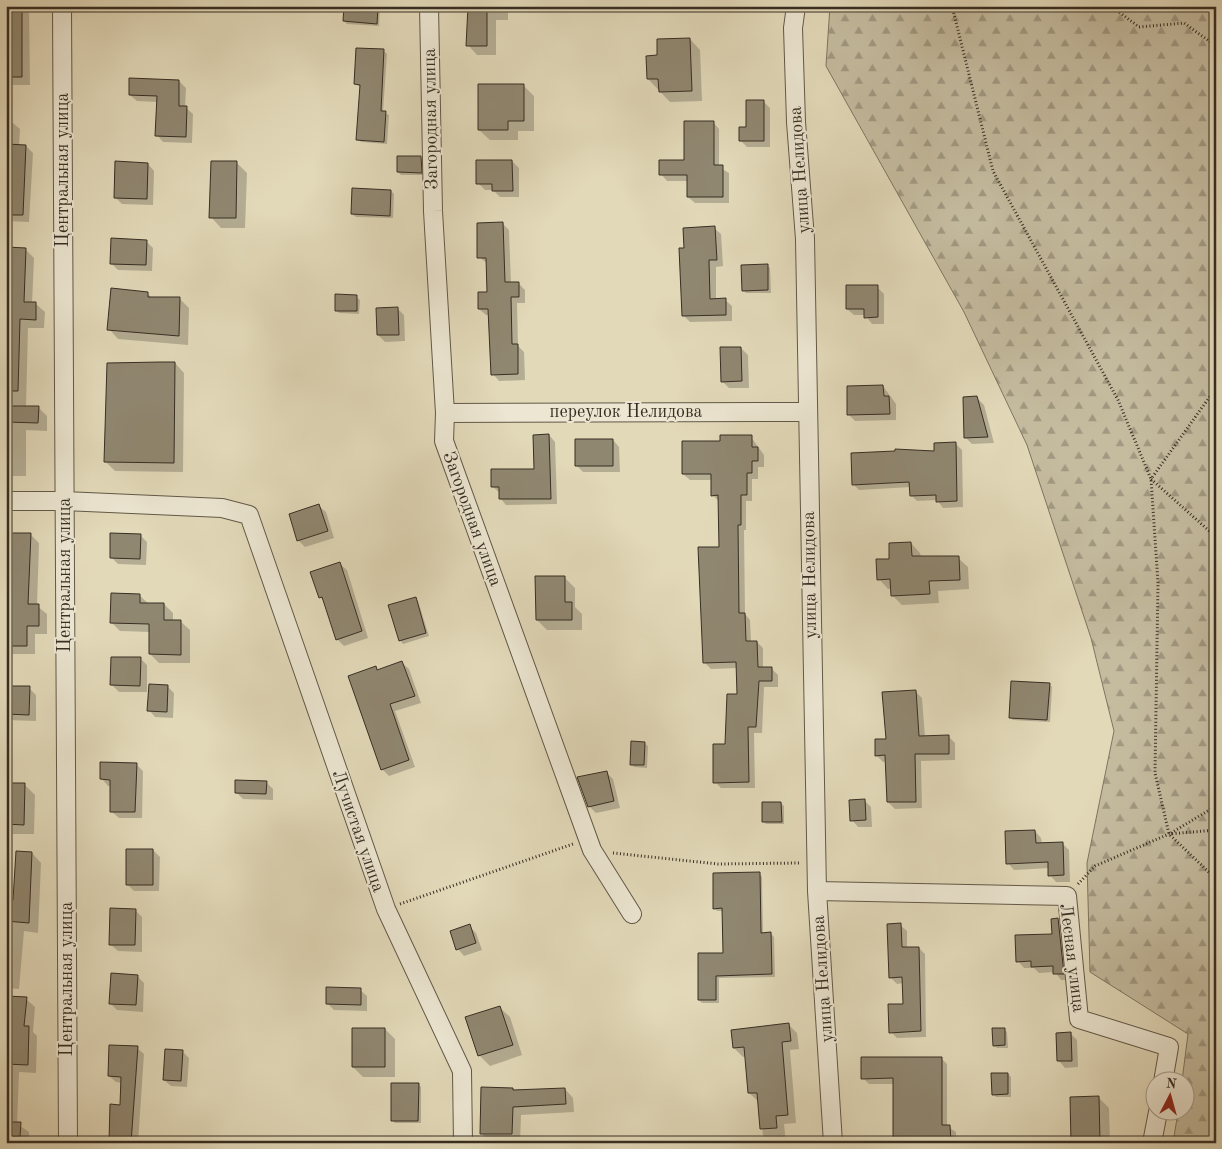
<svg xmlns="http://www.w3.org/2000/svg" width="1222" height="1149" font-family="'Old Standard TT',serif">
<defs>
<pattern id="forest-firs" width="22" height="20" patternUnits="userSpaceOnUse" patternTransform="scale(1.25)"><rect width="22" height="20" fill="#c5bca0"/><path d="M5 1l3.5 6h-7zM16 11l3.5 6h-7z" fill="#a19982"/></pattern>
</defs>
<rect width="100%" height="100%" fill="#e2d9b9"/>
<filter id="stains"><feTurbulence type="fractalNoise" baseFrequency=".004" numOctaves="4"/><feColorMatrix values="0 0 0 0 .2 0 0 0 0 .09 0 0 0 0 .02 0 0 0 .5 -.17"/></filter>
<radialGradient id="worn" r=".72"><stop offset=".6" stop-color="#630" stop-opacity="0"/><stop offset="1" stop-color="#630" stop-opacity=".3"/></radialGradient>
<path fill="url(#forest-firs)" stroke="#7e7562" d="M830,6H1216V1143H1173L1178,1112H1184V1082L1182,1081L1188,1034L1090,972L1087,863L1114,731L1091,638L1027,445L964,312L826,66Z"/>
<path fill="#0003" d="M6,6H29L30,85H6Z
M345,6H380L379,26L347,24L344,21Z
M470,6H508V20H496V55H477L468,45Z
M690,39L700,50L702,101L670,102L648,79L659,56Z
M384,51L387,54L383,112L389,115L387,144L361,142L358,139L361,87L355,84Z
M179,81L186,88L185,107L193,114L192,143L163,142L157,135L158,102L137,101L130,95Z
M523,85L534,96V131H518V140H490L479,130Z
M763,101L770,108V147H747L740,140Z
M6,122L13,123L20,129L19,146H26L33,153L29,222L6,221Z
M713,122L719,129V167L729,173V203H695L688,197V181H667L661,174L685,161Z
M421,158L424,161V175H401L398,172Z
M512,161L519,168V197H500L493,190H485L478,183Z
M237,163L247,173L245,228H221L211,217Z
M148,164L154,171L153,205L122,204L115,197Z
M391,191L394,194L393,218L356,217L352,214Z
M503,224L509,230L511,283H518L525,290V303H517L518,346L524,352L525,380L499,381L493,374L489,315H486L479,309L488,294V264L479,257Z
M714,228L721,234L723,266L716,267V300H725L732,306V321L690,322L683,315L685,249Z
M146,241L153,248L152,271L118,270L111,263Z
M6,249L26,250L34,258L32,304H36L45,312L44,328H28L26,407H38L47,416V431L26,430V476H6Z
M767,265L770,268L771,293H746L743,290Z
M877,287L884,294V324H872L865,315H854L847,309Z
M147,293L152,298L180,299L189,308L188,345L118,339L109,329Z
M356,297L360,300L359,314L339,313L336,310Z
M397,308L404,315L405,341L385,342L378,335Z
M741,348L748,355L749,388H729L722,381Z
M175,363L184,373L183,472L115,471L105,461Z
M883,386L896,404V420L855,421L848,414Z
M977,398L984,405L994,443L972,444L965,437Z
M549,435L555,442L557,504L506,505L500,498V493L493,487L535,470Z
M751,437L764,455V467H758V479H752V501H746V530H744L745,614L750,620L751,642H757L763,648V669H772L778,675V687H764L762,733H754L755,788H721L715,782L738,696V668L711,669L704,662L720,548L719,501L712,495V480H690L683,474L721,442Z
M613,440L619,447L620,472H583L576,465Z
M956,444L962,450L963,507L943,508L937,500L917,501L911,495V487L859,490L853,484Z
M319,506L326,512L334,538L305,547L298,540Z
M6,534H30L39,543L37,606L47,614V634H35V654H6Z
M140,535L147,542L146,565L118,564L111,557Z
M911,543L920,553L921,557L958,558L968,567L969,589L938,591L939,603L902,605L893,596L892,589H888L879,579L891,560Z
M340,564L347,570L368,638L344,646L337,639L325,602L320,597Z
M565,578L575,588V607L582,614V630H547L537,620Z
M139,595L149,604H164L173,613V622H181L190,630V663H159L150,654V632L120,631L111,622Z
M415,598L418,601L429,636L403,644L400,640Z
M140,658L147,665V692H119L112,685Z
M402,663L409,669L421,703L395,711L415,767L389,776L382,769L375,668L379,671Z
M1049,684L1052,687L1050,722L1013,720L1010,717Z
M167,686L174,693L173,718L155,717L149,710Z
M6,687L29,688L36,695V721L6,720Z
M915,691L922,698L925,737L948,736L955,743V760L921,761L922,808L895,809L888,802L887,762H883L876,755Z
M644,743L648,746L647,768L634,767L631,764Z
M136,764L143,771L142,818H119L112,812V786H108L102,779Z
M606,772L613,779L620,808L596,813L589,806Z
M266,782L273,789V800L243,799L236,792Z
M6,784H24L35,795L34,834H6Z
M865,801L871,807L872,827H858L852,820Z
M781,803L784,806V824H766L763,821Z
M1035,831L1041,838L1042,844L1062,843L1069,850L1070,882H1056L1050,875L1049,868L1014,870L1008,863Z
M153,850L160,857L159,891H134L127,884Z
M32,853L41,863L38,933L24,931L19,989L6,988V901L14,902Z
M759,873L762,877L763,934H771L774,937L775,977L719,978V1003H702L699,1000L724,954L723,911H717L714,908Z
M135,910L142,917V952L118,951L111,945Z
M1058,920L1065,926L1070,980H1061L1055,972L1039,973L1034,968H1024L1018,961L1053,935Z
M900,925L907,931V948H919L925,954L926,1037L897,1038L891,1032L905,1005L904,983L897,984L890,977Z
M469,926L476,933L482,950L464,956L458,949Z
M137,976L144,983L143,1012L117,1010L111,1004Z
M360,990L367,996V1011L334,1010L327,1003Z
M6,997L26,999L35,1007L33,1032L37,1036L36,1073L19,1072L17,1124L29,1132V1143H6Z
M499,1007L510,1017L522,1055L490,1066L479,1055Z
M788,1024L797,1033L799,1049L790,1050L796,1123L784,1124L786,1143H764L759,1102L749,1093L746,1056L743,1057L734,1048Z
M385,1029L395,1039V1077H363L353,1067Z
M1004,1029L1007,1032L1008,1048H997L994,1045Z
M1070,1033L1077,1040L1078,1067L1065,1068L1059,1061Z
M137,1048L144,1054L138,1143H112L110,1141L121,1106L122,1083L116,1082L109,1076Z
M182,1051L189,1058L187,1087L171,1086L164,1080Z
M941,1058L947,1064V1126L956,1132V1143H894L895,1084H869L863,1078Z
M1008,1074L1011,1077V1097H996L993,1094Z
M418,1084L421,1087V1123H395L392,1120Z
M513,1089L515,1091L565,1089L573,1098L574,1112L521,1115L520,1143H487V1139L481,1133Z
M1098,1097L1109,1108L1110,1143H1072Z
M160,1140L192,1141L194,1143H160Z"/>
<path fill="#908771" stroke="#372e23" d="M6,6H22V77H6Z
M344,6H378L377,24L343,21Z
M468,6H487V46H466Z
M690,38L692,91L659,92L658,79H647L646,56L657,55V39Z
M356,48L384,49L381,111H386L384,142L356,140L360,85L354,84Z
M129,78L179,80V106H187L186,137L155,136L157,96L129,95Z
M478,84H524V121H508V130H478Z
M746,100H764V141H739V127H746Z
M684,121H714V165H723V197H687V175H659V160H684Z
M6,144L26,145L23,215H6Z
M397,156H421L422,173L397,172Z
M476,160H512L513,191H492V184H476Z
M115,161L148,163L147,199L114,198Z
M211,161H237L236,218H209Z
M352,188L391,190L390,216L351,214Z
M503,222L505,282H519V297H511L512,344H518V374L491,375L488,309H478V292H487L486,258H477V223Z
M715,226L717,260H709L710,299L726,298V315L682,316L679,248H684L683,228Z
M111,238L147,240L146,265L110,264Z
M6,247L26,248L24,302H36V320L20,319L18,391H6Z
M768,264V290L742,291L741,265Z
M846,285H878V317L864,318V309H846Z
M111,288L148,292V297H180L179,336L107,330Z
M335,294L357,295V311H335Z
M398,307L399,335H377L376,308Z
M720,347H741L742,381L721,382Z
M160,362H175L174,463L104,462L107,363Z
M883,385L884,396H889L890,414L847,415V386Z
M977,396L988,437L964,438L963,397Z
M6,406H39L38,423L6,422Z
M549,434L551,499H499V487H491V469H534L533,435Z
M720,435H752V447H758V461H752V473H747V495H741V525H738L739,613H745L746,641H757L758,667H772V681H759L756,727H748L749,782L713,783V744H725L727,694H737L736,662L703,663L698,547H719L718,495L711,496V474H682V441H720Z
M575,439H613V466H575Z
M956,442L957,501L936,502V495L910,496L909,482L852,485L851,453L895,451V449L934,451V443Z
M319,504L328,531L297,541L289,514Z
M6,533H31L28,604H39V626H27V646H6Z
M110,533L141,534L140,559L110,558Z
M911,542L912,556H959L960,580L929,581L930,594L891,596L890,579L877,580L876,559H889V543Z
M340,562L362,631L336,640L322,597L319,598L310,572Z
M535,576H565V602H572V620H536Z
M111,593L140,594V603H164V620H181V655L149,654V624L110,623Z
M416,597L426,633L399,641L388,605Z
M111,657H141L140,686L110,685Z
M402,661L415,696L390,704L409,760L381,770L348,676L376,666L377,670Z
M1011,681L1050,683L1047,720L1009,718Z
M149,684L168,685L167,712L147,711Z
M6,686H30L29,715L6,714Z
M916,690L919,736L949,735V754H915L916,802H887L885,755L875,756V739H886L882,692Z
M631,741L645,742L644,765H630Z
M100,762L137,763L135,812H110V780L100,779Z
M607,771L614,801L588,807L577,777Z
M235,780L267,781L266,794L235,793Z
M6,783H25L24,825L6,824Z
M865,799L866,820L850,821L849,800Z
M762,802H781L782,822H762Z
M1035,830L1036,843L1063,842L1064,875L1048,876V862L1006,864L1005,831Z
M126,849H153V885H126Z
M16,851L32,852L29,923L6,921V900H13Z
M760,872L761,933L771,932L772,974L716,976V1000H698V953H723L722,908L713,909V873Z
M110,908L136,909L135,945H109Z
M1058,918L1064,974H1053V966L1031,967V961L1016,962L1015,935L1052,934L1051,919Z
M901,923L902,947H919L921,1031L889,1033L888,1004H903L902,977L889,978L887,924Z
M470,924L476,943L456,950L450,931Z
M111,973L138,975L136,1005L109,1004Z
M326,987L361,988V1005L326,1004Z
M6,996L27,997L24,1026H29L28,1065L6,1064Z
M500,1006L513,1045L478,1056L465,1017Z
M789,1023L791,1041L782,1042L788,1115L776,1116L777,1128L760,1129L757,1093H748L744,1047L733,1048L731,1030Z
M352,1028H385V1067H352Z
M992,1028H1005V1045L993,1046Z
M1071,1032L1072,1061H1057L1056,1033Z
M109,1045L138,1046L131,1143L109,1142L110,1104L120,1105L121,1077L108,1076Z
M165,1049L183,1050L181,1081L163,1080Z
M861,1057H942V1125H950L951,1143H893V1078L861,1079Z
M991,1073H1008V1094L992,1095Z
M391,1083H419L418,1121H391Z
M481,1087L513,1088V1090L565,1088L566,1104L513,1107L512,1134H480Z
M1099,1096L1100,1143H1071L1070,1097Z
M6,1122H21L20,1137L6,1136Z"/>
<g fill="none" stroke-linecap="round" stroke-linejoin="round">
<g stroke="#625948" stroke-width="20">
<path id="minor" d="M62,6L68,1143
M429,6L433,211L445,413L444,441L592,850L632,914
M796,6L793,28L796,122L805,239L817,891L833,1143
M445,413L807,412
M6,501H64L222,508L249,515L386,909L462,1071L463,1143
M817,891L1067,896L1079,1019L1169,1047L1163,1082
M1152,1143L1158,1112"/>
</g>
<path stroke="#372e23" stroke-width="3" stroke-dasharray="1 2.5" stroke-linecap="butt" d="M952,6L993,171L1118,400L1151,479L1158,583L1155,773L1169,834L1216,879
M1111,6L1139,27L1184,23L1216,46
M1216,388L1151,479L1216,537
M1171,833L1216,806
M613,853L718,864L801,863
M1078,884L1095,866L1169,834L1216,830
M400,904L573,844"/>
<use href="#minor" stroke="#ece6d2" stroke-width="18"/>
</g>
<g text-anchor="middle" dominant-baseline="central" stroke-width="4" stroke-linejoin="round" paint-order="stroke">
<g font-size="18" fill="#372e23" stroke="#ece6d2">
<text transform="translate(431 119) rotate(-91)">Загородная улица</text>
<text transform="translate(63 170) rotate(-90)">Центральная улица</text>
<text transform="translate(800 170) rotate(-94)">улица Нелидова</text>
<text x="626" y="412">переулок Нелидова</text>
<text transform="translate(472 519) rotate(70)">Загородная улица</text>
<text transform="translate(65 575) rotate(-90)">Центральная улица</text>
<text transform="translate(810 575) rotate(-91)">улица Нелидова</text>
<text transform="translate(358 831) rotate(71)">Лучистая улица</text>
<text transform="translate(1072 958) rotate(83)">Лесная улица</text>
<text transform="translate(67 979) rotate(-90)">Центральная улица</text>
<text transform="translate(823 979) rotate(-94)">улица Нелидова</text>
</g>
</g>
<rect width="1222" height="1149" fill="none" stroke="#e2d9b9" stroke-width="25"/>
<rect x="8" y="8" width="1207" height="1134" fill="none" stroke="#372e23" stroke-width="2.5"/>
<rect x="12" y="12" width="1197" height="1124" fill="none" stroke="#372e23"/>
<g transform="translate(1170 1096) rotate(6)"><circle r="24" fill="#ece6d2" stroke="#a49c8c"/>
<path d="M0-4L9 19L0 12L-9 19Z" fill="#8f2418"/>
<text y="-8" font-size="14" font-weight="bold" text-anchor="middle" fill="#372e23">N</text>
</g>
<rect width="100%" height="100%" filter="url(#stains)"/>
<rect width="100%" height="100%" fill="url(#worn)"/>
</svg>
